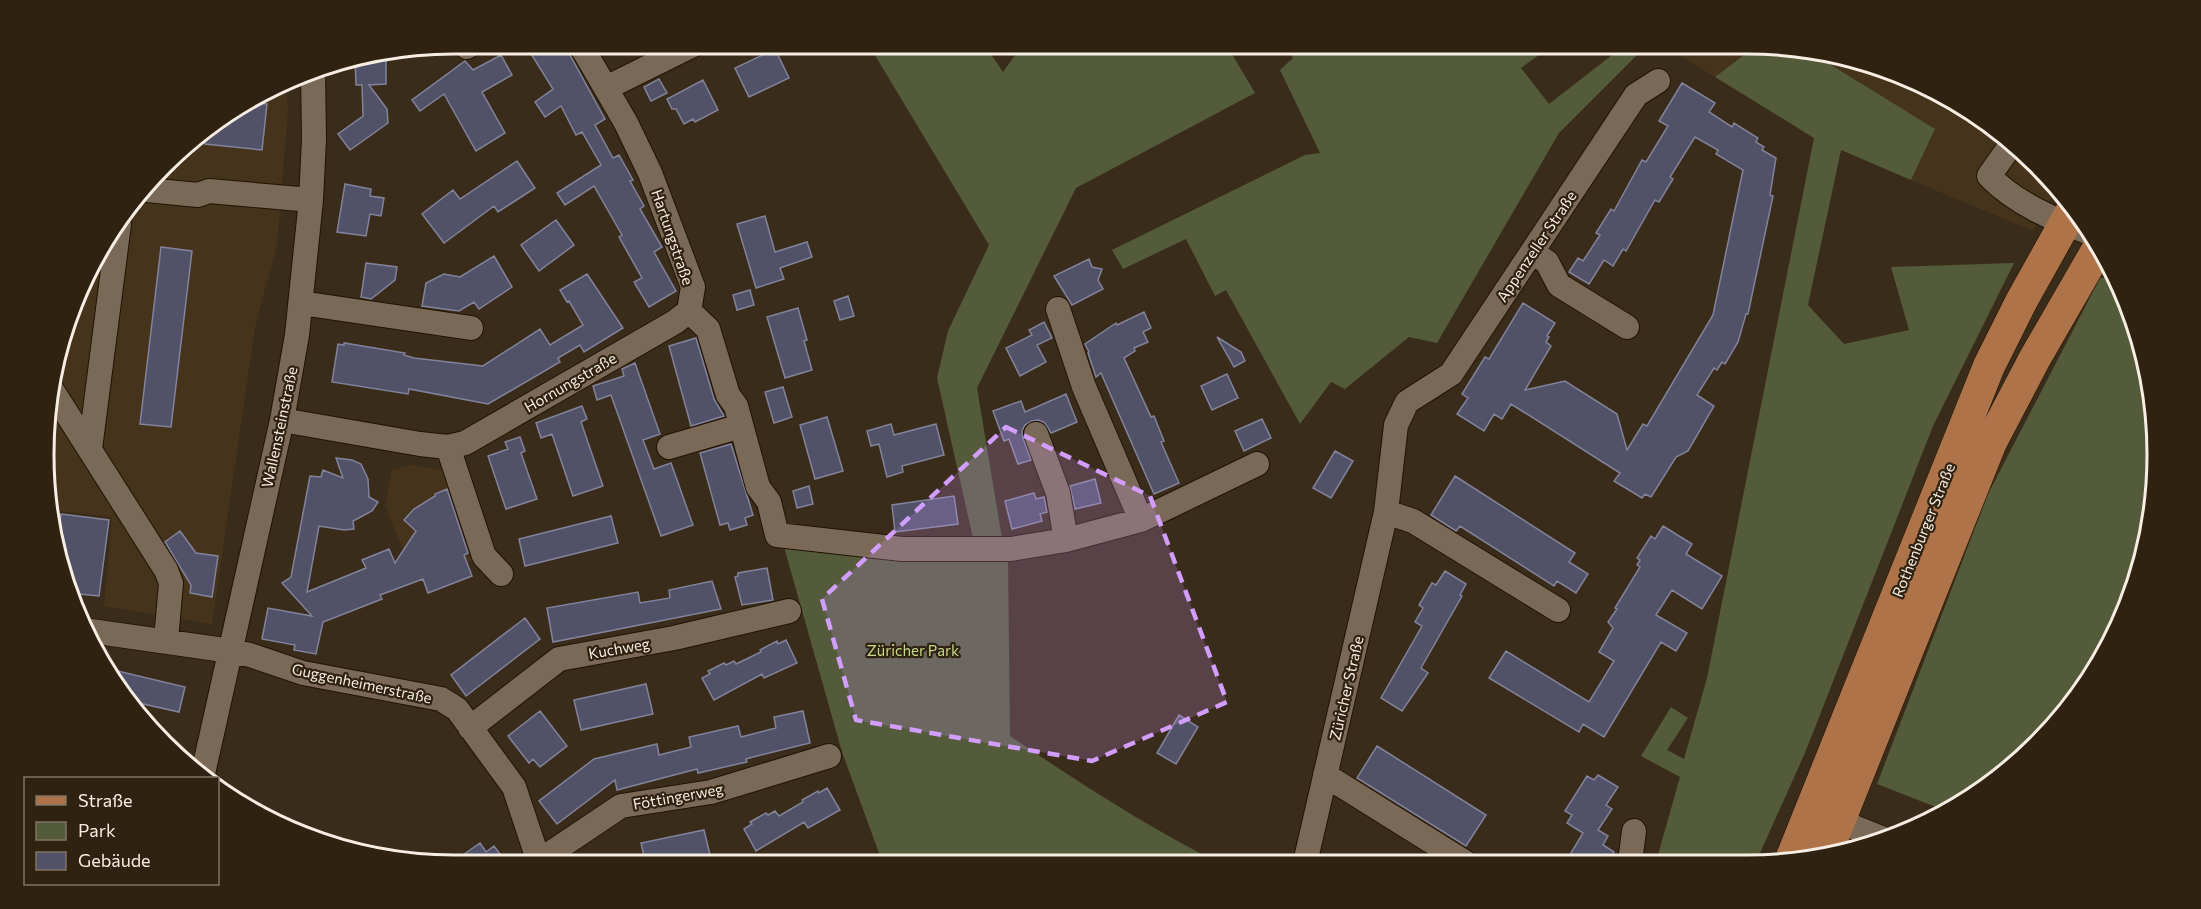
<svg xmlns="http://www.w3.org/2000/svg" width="2201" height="909" font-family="Commissioner,sans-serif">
<rect width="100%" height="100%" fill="#3a2c1a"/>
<path fill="#46331c" d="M1670,44H1746L1757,45L1715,77L1666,47Z
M1815,55L1878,65L1952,98L2017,145L2057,188L2033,231L1911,180L1935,129Z
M286,82L288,110L277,245L255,327L212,624L104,606L112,517L51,510L47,401L65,322L98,249L184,145L249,98Z
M412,465L448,471L478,558L415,582L385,505L392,470Z"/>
<path fill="#535b3a" d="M886,44H984L1003,72L1023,44H1226L1255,93L1076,188L977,388L1001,532L1008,558L1010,736C1078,782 1146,826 1219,863L883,864L842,752L784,547L977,556L937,378L948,331L989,245L873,52Z
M1284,44H1554L1521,68L1549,104L1625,45L1638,54L1559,133L1437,343L1409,337L1345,389L1331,382L1300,424L1226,290L1215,296L1186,239L1123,269L1112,250L1305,155L1320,153L1280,70L1293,58Z
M1757,45L1815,55L1935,129L1911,180L1841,150L1808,305L1844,344L1909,330L1891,267L2014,263L1933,426L1805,753L1756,862H1656L1680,777L1641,756L1671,707L1688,718L1667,750L1684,759L1707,678L1814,138L1715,77Z
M2100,278H2117L2143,348L2157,427L2154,508L2136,586L2088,683L2017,764L1946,811L1877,784L1988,494Z"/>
<path fill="#515268" stroke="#82839b" stroke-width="1.5" d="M525,44H564L605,119L595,125L613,158L619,155L633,180L630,181L644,206L640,209L662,247L654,252L676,291L649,307L634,282L642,278L619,237L622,235L594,186L565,205L557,193L601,165L582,132L576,135L561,106L545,117L535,102L553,89Z
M775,49L789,78L749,97L735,68Z
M501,55L512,75L482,92L505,133L476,151L444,94L420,111L412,100L465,61L473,70Z
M386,59V84L369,85L387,109L388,123L350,150L338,134L363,116L362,85H356L355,60Z
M659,79L667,93L651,101L644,87Z
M703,80L718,110L695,122L693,119L684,124L676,109H672L667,99Z
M1682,83L1715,103L1709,112L1732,127L1734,123L1758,138L1756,142L1764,147L1762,150L1776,158L1770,195L1773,196L1748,314H1746L1738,342L1725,364L1722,362L1717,370L1714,368L1697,395L1714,406L1688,451L1676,457L1651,497L1645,494L1642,498L1614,481L1620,473L1511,404L1502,419L1494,414L1484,431L1457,414L1468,398L1462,394L1485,357L1489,359L1523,303L1555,323L1547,336L1549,337L1546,342L1551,346L1525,390L1565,381L1617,414L1627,450L1643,424L1647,426L1713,315L1743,170L1716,154L1718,150L1695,137L1670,177L1673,179L1659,202L1655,200L1626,251L1623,249L1613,266L1604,260L1589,284L1569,272L1578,258L1583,261L1600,235L1596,233L1611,209L1614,211L1642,160L1646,162L1668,126L1659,121Z
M245,102L267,104L262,150L205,144L206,129Z
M517,161L535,188L498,212L494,206L444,243L422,214L453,190L460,199Z
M345,184L371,189L370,196L384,198L381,216L370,214L366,236L337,232Z
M765,216L775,252L807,242L812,257L780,268L784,279L756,288L737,224Z
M556,220L574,245L539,271L521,245Z
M161,247L192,251L171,427L140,424Z
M494,256L512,287L479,309L474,302L459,311L422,306L426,283L444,274L460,277Z
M1089,259L1092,267L1102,269L1098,280L1103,289L1072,305L1054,276Z
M366,263L397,267L395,280L371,299L361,297Z
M587,274L623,328L584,352L580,345L558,358L560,362L488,404L409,389L408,394L332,382L338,344L344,345V343L405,353L404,355L414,358L483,366L540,329L550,345L583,325L569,301L567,302L560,290Z
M750,290L754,305L737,310L733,295Z
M848,296L854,316L840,320L834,301Z
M798,308L807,340L804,341L812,370L785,378L767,317Z
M1144,312L1151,328L1143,332L1148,342L1134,348L1135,351L1124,358L1151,417L1154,416L1164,441L1161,442L1179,483L1154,494L1101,373L1096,377L1088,353L1089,352L1085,344L1116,323L1117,325Z
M1044,322L1052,338L1037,345L1046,362L1020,376L1006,348L1032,335L1029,330Z
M1217,337L1241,352L1245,361L1234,367Z
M696,338L714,399L724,416L691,426L669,346Z
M635,363L660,434L643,440L654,469L671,463L693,525L661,536L611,395L597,400L593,386L624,376L622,369Z
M1227,374L1238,398L1212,410L1201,386Z
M783,387L792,417L774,423L765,392Z
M1066,394L1077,422L1051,433L1045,423L1039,420L1032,421L1025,425L1022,431L1023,438L1031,460L1018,464L1009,439L1004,441L993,411L1021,401L1025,412Z
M582,406L587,419L581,422L603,486L573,496L552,434L541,438L536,423Z
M827,417L843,471L815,479L800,425Z
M1262,419L1271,438L1244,451L1235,431Z
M891,424L894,435L936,424L944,455L902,466L903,472L887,477L879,444L871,446L867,431Z
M520,437L525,451L521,453L537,499L506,509L488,456L508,449L505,442Z
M731,444L753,515L745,518L747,525L730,530L728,523L720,525L700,453Z
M1335,451L1353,461L1331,498L1313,488Z
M336,458L352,460L361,464L368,479L369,497L378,502L372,511L353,521L354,529L344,530L319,526L307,592L366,568L362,560L389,549L395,563L416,531L404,520L414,509L435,496V494L447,489L468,553L464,555L472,576L428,593L423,579L380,595L382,599L323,622L316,654L294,650L295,645L262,639L268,608L312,616L282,583L291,577L310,476L321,477L323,470L343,478Z
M1455,476L1575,553L1569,562L1588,574L1576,593L1557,581L1554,586L1460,526L1456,531L1431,515Z
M1095,479L1101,503L1075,509L1070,486Z
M809,486L813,504L797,508L793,491Z
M1034,493L1036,499L1044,497L1047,512L1040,514L1042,521L1012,529L1005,501Z
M954,496L958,524L895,532L892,505Z
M61,514L109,520L99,596L69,593L56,550Z
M611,516L618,543L525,566L519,539Z
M1663,526L1692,544L1686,554L1722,576L1702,609L1672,590L1656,615L1687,633L1676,651L1661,642L1604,737L1583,724L1579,732L1489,678L1506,651L1589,702L1614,661L1599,652L1613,628L1608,622L1617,609L1615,608L1640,567L1637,565L1640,560L1637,558L1651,536L1655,539Z
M180,531L196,553L218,556L212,597L190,593L191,585L165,542Z
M767,568L773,600L742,605L735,577L738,576V573Z
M1445,571L1466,584L1460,595L1462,596L1421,668L1428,673L1402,711L1381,698L1422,626L1415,622L1423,608L1419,605L1432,583L1436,585Z
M712,581L721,609L553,642L547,608L638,592L640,603L670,598L669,590Z
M525,618L540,639L466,696L451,675Z
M786,640L797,663L764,678L762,674L714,700L702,678L710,674L708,671L724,663L726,665L734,661L736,664L761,652L760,650L777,641L778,644Z
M105,668L185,687L179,712L130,701L113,683Z
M646,684L653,714L581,730L574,700Z
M540,711L567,746L540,767L533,759L529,763L508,736Z
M803,711L810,743L757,756L746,759L747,762L698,773L697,769L617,790L615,780L557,824L539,801L594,759L657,744L659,755L691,747L689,737L738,726L741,737L776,728L774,717Z
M1179,715L1198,727L1176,764L1157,753Z
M1377,746L1486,815L1466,846L1357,778Z
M1598,775L1618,787L1606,805L1612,809L1598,830L1608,836L1603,845L1614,852L1608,862L1565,863L1583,833L1567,823L1572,815L1565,811L1587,776L1594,780Z
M827,788L840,810L808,828L804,822L756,851L744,829L752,824L750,822L766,813L768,815L775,811L779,816L803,802L802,800L818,791L819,793Z
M704,830L711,859L685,865H646L641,843Z
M480,843L486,852L494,846L508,865H449Z"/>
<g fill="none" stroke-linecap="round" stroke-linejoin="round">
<g stroke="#211404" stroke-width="26">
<path id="minor" d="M580,44L626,123L650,173L693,287L689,311
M467,47L472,44
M606,88L695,44
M2013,142L1989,176C2016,204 2055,220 2090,233
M147,190L198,195L209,191L311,200
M1532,252L1547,262L1559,285L1627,327
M301,303L471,328
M1058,309L1084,387L1141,520
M689,311L708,329L728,395L736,406L758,487L769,502L777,535L902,549H1011L1066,540L1141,520L1257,464
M50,387L166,570L171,583L166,640
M282,420L420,444L448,447L465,443L675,322L689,311
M1036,434L1058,493L1066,540
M448,447L484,556L501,574
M669,447L741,426
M90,449L119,224
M1386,512L1413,521L1558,610
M84,630L231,651L250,655L303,673L441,699L457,709L514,787L540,865
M470,728L559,659L674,638L789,611
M1325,775L1466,863
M202,778L282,420L297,335L311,200L314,139L313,70
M1824,815L1881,838
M1630,862L1634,831
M1305,863L1386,512L1396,425L1407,402L1451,374L1636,95L1658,81
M533,865L621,806L711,792L829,756"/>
</g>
<g stroke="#211404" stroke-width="33">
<path id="major" d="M1826,854L1991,442L2035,358L2099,247
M1790,862L1989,366L2022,300L2074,207"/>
</g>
<use href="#minor" stroke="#7a6956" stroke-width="24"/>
<use href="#major" stroke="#ae7349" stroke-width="32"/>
</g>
<path fill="#d29dfd" fill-opacity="0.2" stroke="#d29dfd" stroke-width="4.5" stroke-dasharray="12 8" stroke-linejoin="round" d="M1006,427L1150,496L1227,702L1092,761L856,720L822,599Z"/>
<g text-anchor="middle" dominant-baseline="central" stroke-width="4.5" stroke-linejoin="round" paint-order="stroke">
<g font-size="15" fill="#f7eee3" stroke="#302210">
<text transform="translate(673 237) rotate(71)">Hartungstraße</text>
<text transform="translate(1536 246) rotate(-56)">Appenzeller Straße</text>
<text transform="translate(570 382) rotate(-30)">Hornungstraße</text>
<text transform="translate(279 427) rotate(-78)">Wallensteinstraße</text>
<text transform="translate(1923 530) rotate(-68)">Rothenburger Straße</text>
<text transform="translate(619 648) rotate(-10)">Kuchweg</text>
<text transform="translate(362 683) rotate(12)">Guggenheimerstraße</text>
<text transform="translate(1346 688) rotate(-77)">Züricher Straße</text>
<text transform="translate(678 796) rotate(-10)">Föttingerweg</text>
</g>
<g font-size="15" fill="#c5d789" stroke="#302210">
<text x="913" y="650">Züricher Park</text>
</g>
</g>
<path d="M0 0H2201V909H0ZM454 54H1747A400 400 0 0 1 2147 454V455A400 400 0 0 1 1747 855H454A400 400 0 0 1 54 455V454A400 400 0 0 1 454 54Z" fill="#302210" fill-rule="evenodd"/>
<path fill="none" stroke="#f7eee3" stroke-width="3" d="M454 54H1747A400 400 0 0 1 2147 454V455A400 400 0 0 1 1747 855H454A400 400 0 0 1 54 455V454A400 400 0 0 1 454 54Z"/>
<rect x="24" y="777" width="195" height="108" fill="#302210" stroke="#807464" stroke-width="1.5"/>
<rect x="36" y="796" width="30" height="9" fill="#ae7349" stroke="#807464" stroke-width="1.5"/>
<text x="78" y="807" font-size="18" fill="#f7eee3">Straße</text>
<rect x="36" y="822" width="30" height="18" fill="#535b3a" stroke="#807464" stroke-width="1.5"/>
<text x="78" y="837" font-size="18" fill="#f7eee3">Park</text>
<rect x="36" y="852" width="30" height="18" fill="#515268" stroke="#807464" stroke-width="1.5"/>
<text x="78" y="867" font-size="18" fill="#f7eee3">Gebäude</text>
</svg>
